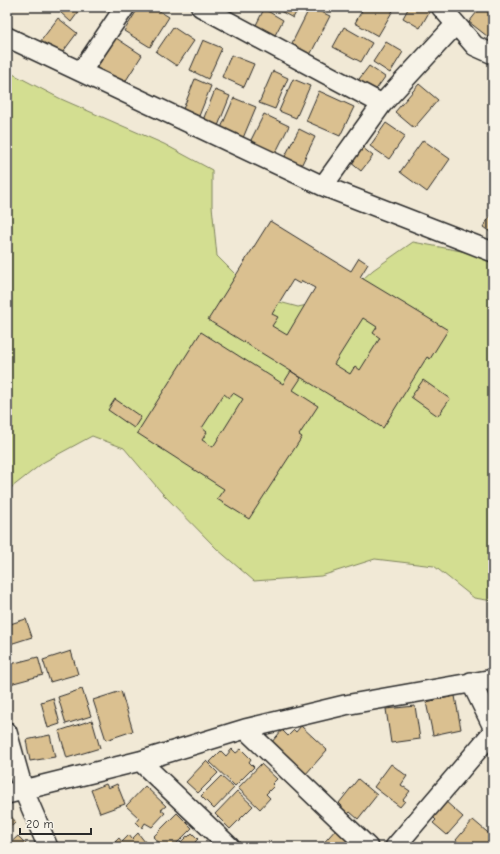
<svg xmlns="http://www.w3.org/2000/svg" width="500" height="854" font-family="'Comic Neue',sans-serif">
<rect width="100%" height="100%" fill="#f1e9d6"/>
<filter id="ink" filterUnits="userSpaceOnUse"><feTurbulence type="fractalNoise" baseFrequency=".025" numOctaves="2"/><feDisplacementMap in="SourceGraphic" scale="8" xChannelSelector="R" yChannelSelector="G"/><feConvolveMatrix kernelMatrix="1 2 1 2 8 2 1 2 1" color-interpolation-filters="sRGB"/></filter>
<g filter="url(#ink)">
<path fill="#d3de91" stroke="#7f845e" d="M7,71L61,99L164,144L212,170V206L217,256L257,296L298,307L343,297L373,270L413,242L493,257V601L474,598L434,566L375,559L321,576L254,581L217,549L162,493L124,448L92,436L44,462L7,491Z"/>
<path fill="#dac090" stroke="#2b2b2b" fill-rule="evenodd" d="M64,7H82L71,22L60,12Z
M139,7H153L169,17L150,47L124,31Z
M273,7H299L293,18Z
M310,7L330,16L309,57L290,47Z
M364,7H395L378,36L355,23Z
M409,7H432L420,28L403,18Z
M481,7H493V39L492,40L469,22Z
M264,9L283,20L273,39L254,29Z
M58,18L77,33L59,57L40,42Z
M173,27L194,41L177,66L156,52Z
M344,27L372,43L361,62L333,47Z
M116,38L142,55L120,90L94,72Z
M203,40L222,48L208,79L190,70Z
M386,42L403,52L390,73L373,62Z
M231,55L254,64L244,87L222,77Z
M369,66L385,77L372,95L356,83Z
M273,71L288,78L275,109L259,103Z
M195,79L211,86L199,116L183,109Z
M293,79L310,86L296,118L279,111Z
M419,84L438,100L414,128L395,112Z
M215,90L230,96L218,126L203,120Z
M319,91L354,107L340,136L306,121Z
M234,98L256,107L243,138L221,128Z
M264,114L289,126L275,154L250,142Z
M386,123L405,136L389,159L370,146Z
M299,129L315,137L300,168L283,160Z
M423,140L450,159L427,192L400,172Z
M362,147L373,156L361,171L350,162Z
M493,212V234L483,227Z
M270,221L351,271L359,258L368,264L360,277L448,330L430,359L427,357L383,428L208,320ZM293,280L300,284L302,281L315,288L287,335L272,326L278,317L272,314ZM363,318L377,327L373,333L380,338L360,370L355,366L350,374L334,364Z
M201,332L283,384L291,371L301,378L293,390L318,406L299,435L302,437L249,519L217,499L224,489L137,433ZM233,393L243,399L213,447L202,440L207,432L202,428L224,394L229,398Z
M423,380L450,399L438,416L411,397Z
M115,399L141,417L134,428L108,410Z
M26,619L32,637L7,645V625Z
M71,651L78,674L50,682L43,660Z
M38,657L43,675L10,684L7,665Z
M82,689L91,716L66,724L58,697Z
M121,691L133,731L106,740L93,700Z
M455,696L461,729L433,735L426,702Z
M53,698L60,724L48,728L41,702Z
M415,706L420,739L391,743L386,709Z
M92,720L100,748L67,758L59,731Z
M301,726L327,750L305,775L271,743L282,730L288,736L294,730L296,732Z
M50,735L55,757L30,761L26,740Z
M232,749L236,753L241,749L251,759L249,762L254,767L235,786L210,762L221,751L226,756Z
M206,761L218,773L198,793L186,782Z
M261,764L277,779L272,784L274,786L266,794L270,798L260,809L238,788Z
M391,764L407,776L401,785L410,791L403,800L405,801L400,807L374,787Z
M221,776L234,788L214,809L201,796Z
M358,779L377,795L358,819L350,812L348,814L341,808L342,806L339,803Z
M106,784L108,788L117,784L125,804L100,813L91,790Z
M145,786L166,806L161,810L165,813L152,827L145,823L142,828L136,822L139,818L126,806Z
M237,791L253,806L230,829L215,814Z
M444,800L463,817L447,835L433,823L436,820L431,815Z
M7,812L16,822L7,831Z
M177,813L192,828L173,847H164L153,837Z
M473,820L493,837V839L486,847H457L460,844L456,840Z
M337,828L351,840L345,847H320Z
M138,833L149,847H110L119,838L122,842L129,835L132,839Z
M192,833L198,839L195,842L201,847H176L187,836L188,837Z
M18,836L28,846L7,847V846Z"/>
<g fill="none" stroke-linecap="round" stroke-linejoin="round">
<g stroke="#2b2b2b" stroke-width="22">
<path id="street" d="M201,7L382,104
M441,7L475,46L493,54
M7,37L323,186L493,252
M81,72L125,7
M323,186L382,104L456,24
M471,682L493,727
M245,729L368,847
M7,732L23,789L48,847
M140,761L230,847
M7,794L140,761L245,729L345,705L493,679
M395,847L493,732"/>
</g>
<use href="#street" stroke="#f7f3e8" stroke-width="19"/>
</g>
</g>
<rect width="500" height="854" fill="none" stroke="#f7f3e8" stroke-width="24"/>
<rect x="12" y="12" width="476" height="830" fill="none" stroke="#2b2b2b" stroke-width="1.5" filter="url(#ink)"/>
<path d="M20 828v6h71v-6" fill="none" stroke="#2b2b2b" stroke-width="2"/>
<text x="26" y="828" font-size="12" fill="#2b2b2b" stroke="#f7f3e8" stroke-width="3" paint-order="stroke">20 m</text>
</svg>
